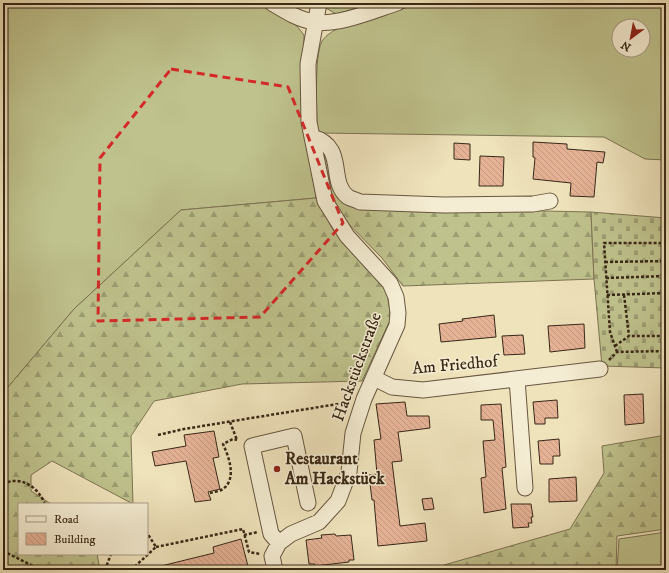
<svg xmlns="http://www.w3.org/2000/svg" width="669" height="573" font-family="'IM FELL DW Pica',serif">
<defs>
<pattern id="forest-firs" width="22" height="20" patternUnits="userSpaceOnUse"><rect width="22" height="20" fill="#bfc28d"/><path d="M5 1l3.5 6h-7zM16 11l3.5 6h-7z" fill="#9c9e72"/></pattern>
<pattern id="cemetery-stones" width="16" height="16" patternUnits="userSpaceOnUse"><rect width="16" height="16" fill="#bfc28d"/><path d="M2 7V4a2 2 0 0 1 4 0v3zM10 15v-3a2 2 0 0 1 4 0v3z" fill="#9c9e72"/></pattern>
<pattern id="building-back-hatch" width="6" height="6" patternUnits="userSpaceOnUse"><rect width="6" height="6" fill="#e5b296"/><path d="M-1 5l2 2M0 0l6 6M5-1l2 2" fill="none" stroke="#c59980"/></pattern>
</defs>
<rect width="100%" height="100%" fill="#efe3bc"/>
<filter id="stains"><feTurbulence type="fractalNoise" baseFrequency=".005" numOctaves="4"/><feColorMatrix values="0 0 0 0 .2 0 0 0 0 .09 0 0 0 0 .02 0 0 0 .5 -.17"/></filter>
<radialGradient id="worn" r=".72"><stop offset=".6" stop-color="#630" stop-opacity="0"/><stop offset="1" stop-color="#630" stop-opacity=".3"/></radialGradient>
<path fill="#bfc28d" stroke="#7c7451" fill-rule="evenodd" d="M3,3H258L296,25L304,35L303,117L316,198L181,210L74,309L3,393Z
M326,3H374L336,14L326,8Z
M422,3H666V160L645,159L604,137L320,133L317,131C317,112 314,56 322,41C327,34 333,31 341,27ZM619,26H643V50H619Z
M666,532V570H617L619,539Z"/>
<path fill="url(#forest-firs)" stroke="#7c7451" d="M319,146L327,152L356,207L591,212L594,279L403,286L382,258L339,214L329,186Z
M316,198L333,230L386,287L391,318L362,381L242,384L154,401L131,436L133,504L52,461L31,475V491L51,504H19V554H97L100,570H3V393L74,309L181,210Z
M666,435V529L617,536L616,570H442L444,565L570,529L604,473L602,446Z"/>
<path fill="url(#cemetery-stones)" stroke="#7c7451" d="M591,212L666,218V368L602,366L594,279Z"/>
<path fill="url(#building-back-hatch)" stroke="#382715" d="M533,142L567,144V149L605,152L603,163L597,162L594,197L570,196L571,183L533,179L535,158L533,157Z
M454,143L470,144V160L454,159Z
M480,156L504,157L503,186H479Z
M494,315L496,337L441,342L439,324L463,321L462,319Z
M584,324L585,348L550,352L548,326Z
M523,335L525,354L504,355L502,336Z
M643,394L644,423L625,425L624,395Z
M557,400L558,418H545V424H535L533,402Z
M405,402L407,416H429L430,428L398,432L402,461L392,462L400,526L425,523L427,541L378,546L374,500H372L369,475L377,474L374,440L381,439L376,404Z
M501,404L506,467L502,468L506,509L484,513L481,478L486,477L483,441L495,440L493,420H481V405Z
M214,431L219,457L213,458L220,489L208,492L211,500L195,502L186,461L155,466L152,452L186,446L184,435Z
M559,439L560,456H553V464H540L538,441Z
M576,477L577,501L549,502V479Z
M432,498L434,509L424,510L422,499Z
M511,504H531L533,517H531L532,523H528L529,527L513,528Z
M335,534L336,536L351,535L354,560H349V562L315,566V564H309L306,540L322,538L321,535Z
M241,539L249,570H162L161,566L214,553L213,547Z"/>
<g fill="none" stroke-linecap="round" stroke-linejoin="round">
<g stroke="#66563f" stroke-width="17">
<path id="minor" d="M272,3C285,11 299,20 315,22C338,26 375,10 397,3
M312,137C348,147 327,181 348,197C351,199 357,200 360,202L444,205L533,204L550,201
M374,378L392,387L423,390L600,369
M517,379L525,488
M279,543L271,534L252,446L294,436L308,503
M275,570L272,556L279,543L291,534L319,522L338,501L349,472L353,433L364,399L397,325L398,313L396,297L390,283L347,236L325,201L309,122L308,64L319,3"/>
</g>
<path stroke="#382715" stroke-width="2.5" stroke-dasharray="3 2" stroke-linecap="butt" d="M605,262L666,261
M606,278L666,276
M607,295L666,293
M624,295L629,336
M615,346L629,336H666
M617,352L610,332L604,243H666
M609,360L617,352L666,351
M230,422L237,440
M158,435L184,429L350,402
M3,484C21,475 38,487 45,504
M210,493C214,492 220,491 223,489C237,479 229,457 223,444L233,439L237,440
M244,535L258,532
M156,547L243,529L249,552L260,554
M3,551L41,570
M105,570L111,554
M131,570L156,547L147,533"/>
<use href="#minor" stroke="#f5edd3" stroke-width="15"/>
</g>
<path fill="none" stroke="#d62828" stroke-width="3" stroke-dasharray="8 5" stroke-linejoin="round" d="M171,69L288,87L343,223L260,317L98,321L100,158Z"/>
<circle fill="#8f2418" stroke="#f5edd3" stroke-width="1.5" cx="277" cy="469" r="4"/>
<g text-anchor="middle" dominant-baseline="central" stroke-width="3" stroke-linejoin="round" paint-order="stroke">
<g font-size="17" fill="#382715" stroke="#f5edd3">
<text transform="translate(455 365) rotate(-5)">Am Friedhof</text>
<text transform="translate(357 367) rotate(-70)">Hackstückstraße</text>
</g>
<g font-size="17" font-weight="bold" fill="#382715" stroke="#f5edd3" text-anchor="start">
<text x="285" y="459">Restaurant<tspan x="285" dy="20">Am Hackstück</tspan></text>
</g>
</g>
<rect width="669" height="573" fill="none" stroke="#efe3bc" stroke-width="16"/>
<rect x="4" y="4" width="661" height="565" fill="none" stroke="#382715" stroke-width="2"/>
<rect x="8" y="8" width="653" height="557" fill="none" stroke="#382715"/>
<rect x="18" y="503" width="130" height="52" fill="#f5edd3" stroke="#a99e87"/>
<rect x="26" y="516" width="20" height="6" fill="#f5edd3" stroke="#a99e87"/>
<text x="54" y="523" font-size="12" fill="#382715">Road</text>
<rect x="26" y="533" width="20" height="12" fill="url(#building-back-hatch)" stroke="#a99e87"/>
<text x="54" y="543" font-size="12" fill="#382715">Building</text>
<g transform="translate(631 38) rotate(212)"><circle r="19" fill="#f5edd3" stroke="#a99e87"/>
<path d="M0-3L7 15L0 10L-7 15Z" fill="#8f2418"/>
<text y="-6" font-size="11" font-weight="bold" text-anchor="middle" fill="#382715">N</text>
</g>
<rect width="100%" height="100%" filter="url(#stains)"/>
<rect width="100%" height="100%" fill="url(#worn)"/>
</svg>
